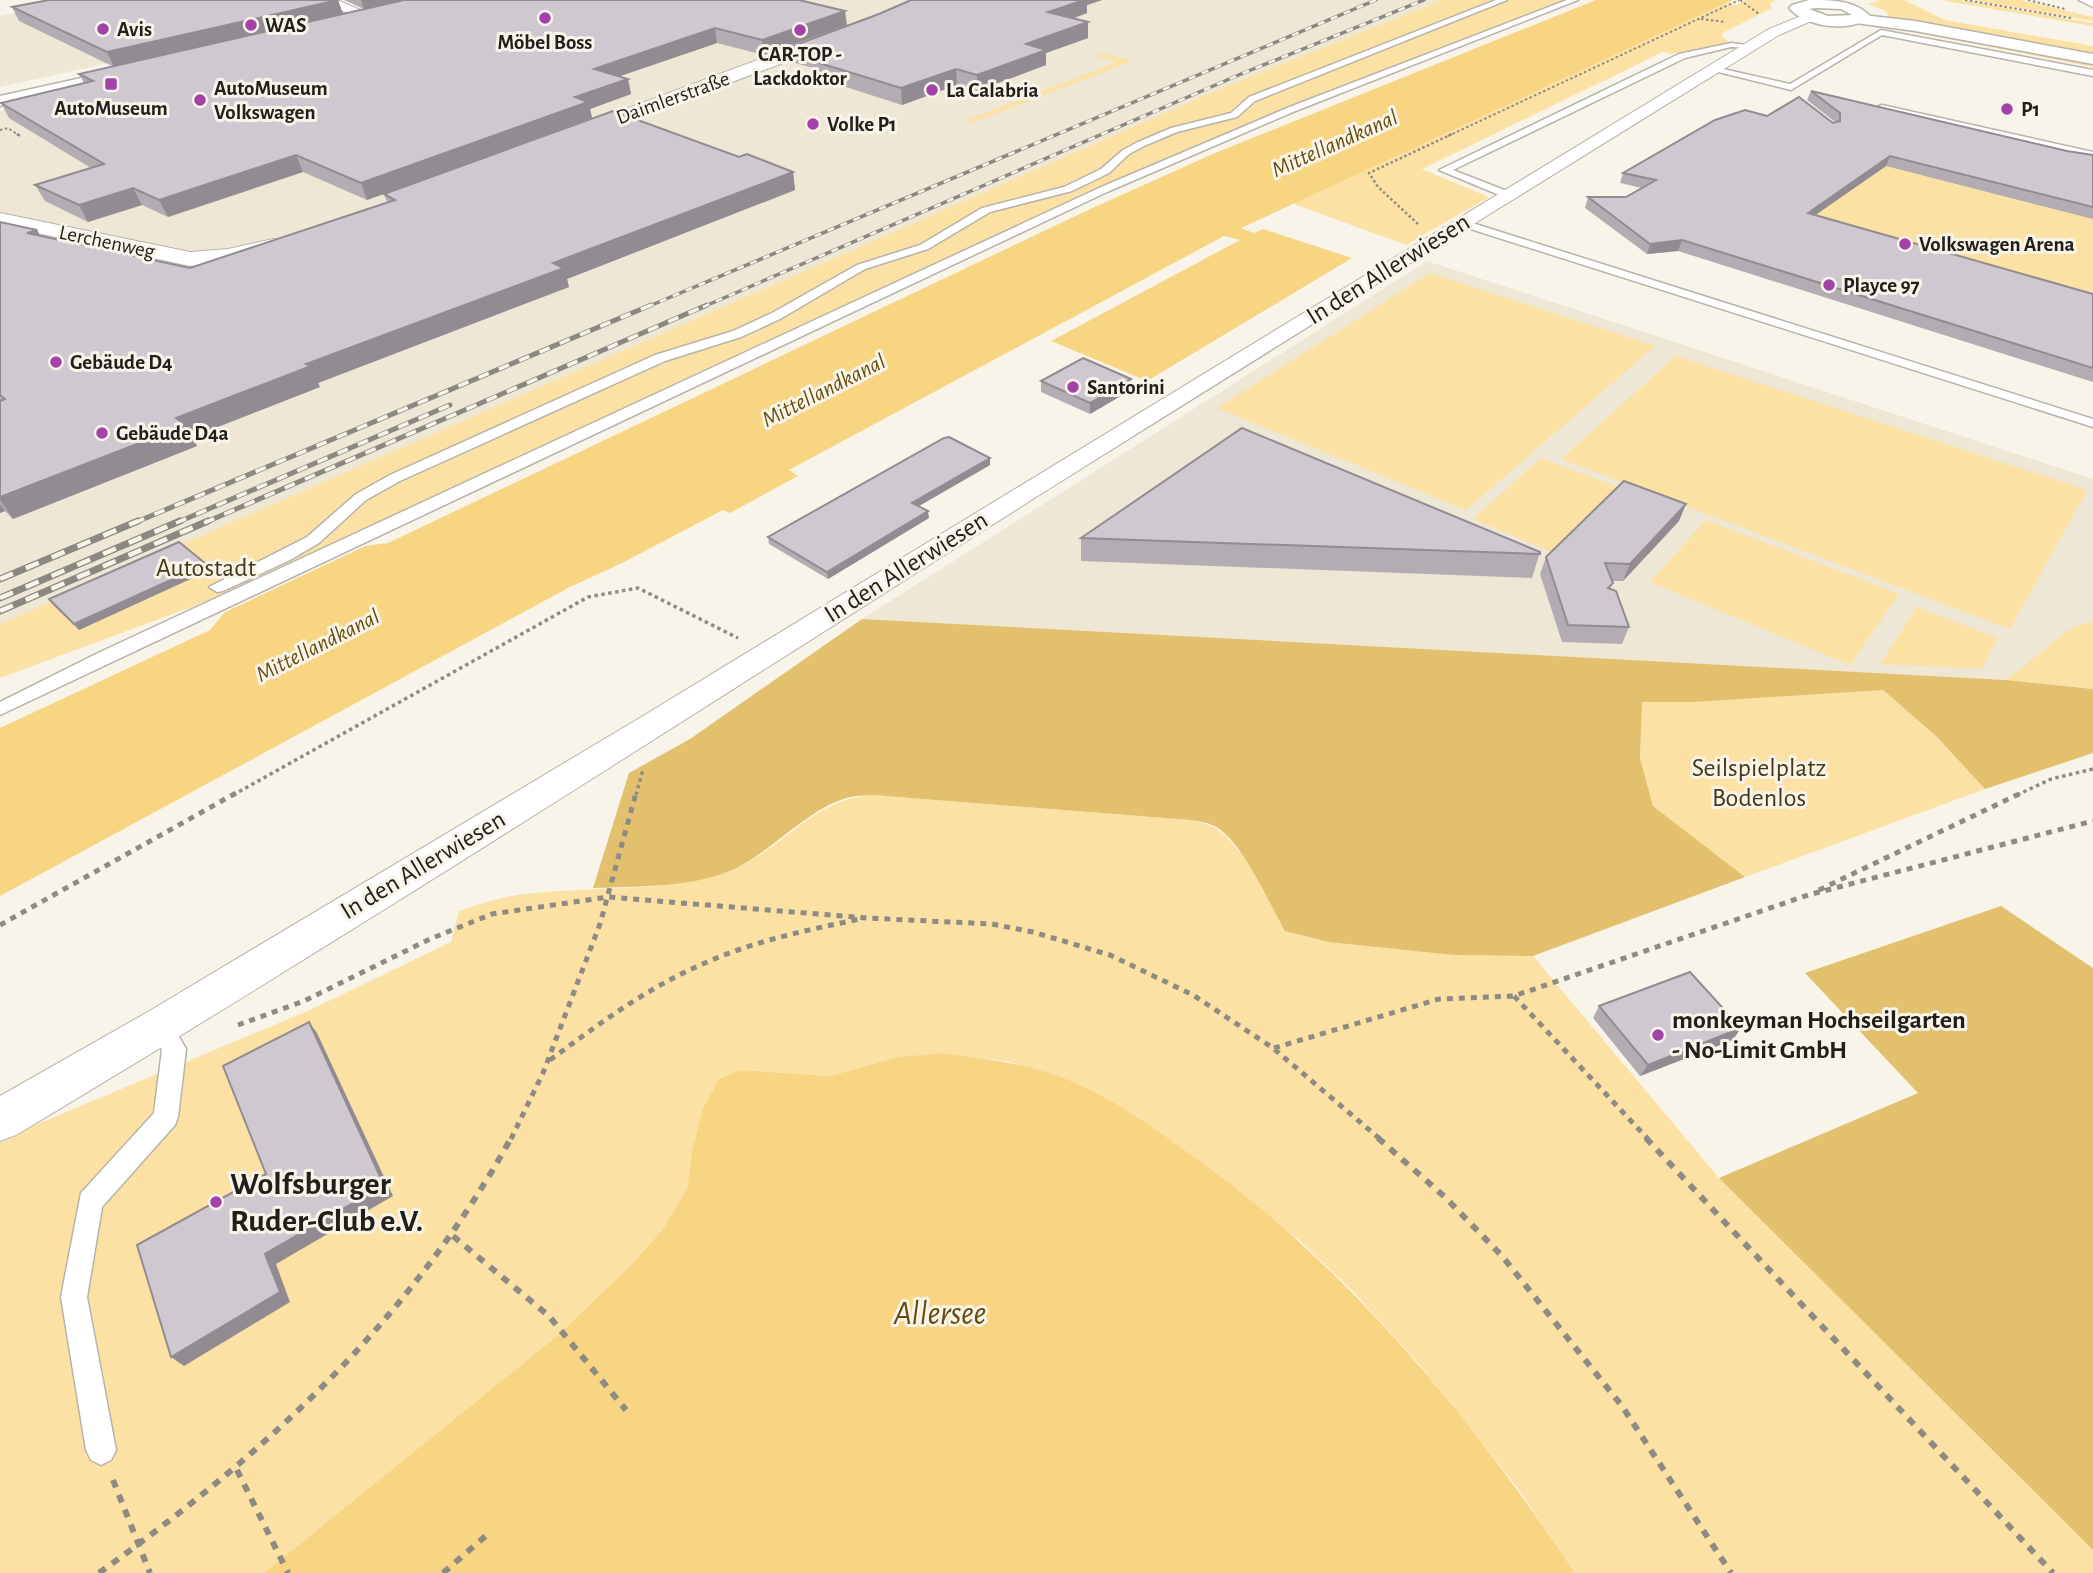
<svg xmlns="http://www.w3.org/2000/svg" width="2093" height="1573" font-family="'Alegreya Sans',sans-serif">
<rect width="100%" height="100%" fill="#f8f4ea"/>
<path fill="#eee7d6" d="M76,0H323L177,48L0,87V16Z
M470,0H1442L1217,90L0,624V111Z
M1427,261L2093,479V620L2070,629L2006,680L862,619Z"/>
<path fill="#fce1a4" d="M1442,0H1566L1286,109L1099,188L205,602L0,678V624L1217,90Z
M1746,0H1776L1770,4L1772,8L1721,34L1729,43L1671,54L1663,52L1422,169L1489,197L1406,245L1291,203L1725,4L1735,5Z
M1880,0H1904L1945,20L2093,46V56L1890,19L1886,11L1868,4Z
M1940,0H1960L2093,23V26Z
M1971,0H2021L2093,17V21Z
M1899,27L2093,62V67L1896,29Z
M1101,53L1132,61L971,123L964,121L1117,62L1096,56Z
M1749,148L2093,167V364L1678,199Z
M1430,273L1655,346L1466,510L1217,408Z
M1676,356L2087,490L2010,629L1561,459Z
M1541,458L1623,489L1556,554L1473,519Z
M1706,520L1899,594L1850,665L1650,582Z
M1917,607L1998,638L1981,669L1880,664Z
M2093,620V689L2006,680L2070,629Z
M1883,690L1936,736L1985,789L1745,877L1653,806L1640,758L1642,702H1695Z
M873,795L1190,820C1217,826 1224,831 1240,853L1454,955L1533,956L1719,1178L2093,1550V1573H1575L1517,1487L1419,1364L1351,1289L1299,1240L1082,1086L1007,1061L941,1053L898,1057L830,1076L740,1070L719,1079L703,1108L692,1151L687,1189L663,1229L630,1266L557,1336L264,1573H0V1143L21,1131L310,1010L451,942L459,911C481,904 503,896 526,894C591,886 661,893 723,873C781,855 808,799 873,795Z"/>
<path fill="#e2c06e" d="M862,619L2006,680L2093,689V753L1985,789L1936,736L1883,690L1695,702H1642L1640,758L1653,806L1745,877L1533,956L1454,955L1329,942L1285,931C1270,905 1240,835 1212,825C1205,822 1197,821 1190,820L873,795C866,796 858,795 851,797C810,805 769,856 727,872C686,888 636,886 593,888L629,773L690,739Z
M2001,906L2093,968V1550L1719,1178L1918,1093L1805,973Z"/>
<path fill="#f8d583" d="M1596,0H1733L1241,228L1254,233L1263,229L1352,258L1147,381L1051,341L1240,240L1224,236L789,470L798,476L730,513L723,510L622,563L570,587L0,896V728L210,630L225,612L365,546L388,543L1086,211L1215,153Z
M941,1053C989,1059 1040,1065 1084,1087C1122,1105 1157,1130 1191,1155C1348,1266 1469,1415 1575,1573H264L557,1336L630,1266L663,1229L687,1189L692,1151L703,1108L719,1079L740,1070L830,1076L898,1057Z"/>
<path fill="#f8f4ea" d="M361,544L365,546L225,612L222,610Z"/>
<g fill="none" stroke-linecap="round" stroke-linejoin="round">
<g stroke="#b7b3aa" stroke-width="3">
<path id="service" d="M1496,0H1507L1255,101L1237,117L1177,132L1144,146L1129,154L1109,173L1072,191L990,212L928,249L865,269L780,319L741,337L665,361L400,481L366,500L319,543L290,560L223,591L217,592L209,587L307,537L356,494L390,475L655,355L733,331L772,313L857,265L920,245L982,208L1064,187L1101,169L1123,150L1138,142L1171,128L1231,113L1249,97Z
M1567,0H1578L1293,112L1107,192L0,715V702L98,653L1099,188L1287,108Z
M1881,30L2093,70V76L1882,35L1791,90L1710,70L1714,67L1790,84Z
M1731,43L1755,46L1751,48L1731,47L1685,58L1453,170L1512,193V197H1504L1439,170L1679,54Z
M1882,105L2093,152V158L1879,110V106Z
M1458,221H1466L2093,419V427L1458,225Z
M161,1016L169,1019L186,1049L178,1117L175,1125L102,1207L87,1297L116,1450L111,1460L101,1465L91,1460L86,1450L61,1297L81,1193L154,1113L162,1050L150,1026L153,1019Z"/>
</g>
<g stroke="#b7b3aa" stroke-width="2">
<path id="minor" d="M316,0H337L365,12L358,16L318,3Z
M918,0H938L842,41L587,136L581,137L572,132L575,128Z
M1811,12L1816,13L1818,16L1816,19L1779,35C1536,185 1294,335 1052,487C708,704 366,926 16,1135L0,1141V1096L146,1013L643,716L1769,29Z
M0,213L190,252L228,249L273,239L281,240L284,245L281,250L228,263L190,266L0,225Z"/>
</g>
<g stroke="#b7b3aa" stroke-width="3">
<path id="tertiary" d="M1809,0C1831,0 1855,0 1870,16C1852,34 1805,27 1789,8L1792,5ZM1816,8L1841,9L1852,15L1828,16L1809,9Z"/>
</g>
<g stroke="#b7b3aa" stroke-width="3">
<path id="secondary" d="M2079,0H2093V7Z
M1854,14L1915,21L2093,54V64L1915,31L1848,22L1846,19Z
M135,66L144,71L141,75L0,106V96Z"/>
</g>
<path stroke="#8e8b85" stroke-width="2" stroke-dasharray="2.5 2.5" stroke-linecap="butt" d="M1740,0L1759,14
M1965,0L2071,18
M2028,0L2065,9
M1701,19L1726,22
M0,130L8,128L20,136
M1448,136L1739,0"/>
<path stroke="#8e8b85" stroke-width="2.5" stroke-dasharray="2.5 2.5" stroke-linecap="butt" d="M17,134L21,137
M1418,224L1378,187L1369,173L1452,134"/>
<path stroke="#8e8b85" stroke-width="3.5" stroke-dasharray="3.5 3.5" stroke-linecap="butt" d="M233,795L588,597L638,588L738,638
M636,795L643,769
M2017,795L2051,779L2093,769"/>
<path stroke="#8e8b85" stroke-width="5" stroke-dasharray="6 6" stroke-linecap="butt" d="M1819,890L2021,793
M0,925L236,793
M1514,996L1648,1139
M238,1025L304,1001L430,939L492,914L608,897L867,918L992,924L1033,932L1110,955L1193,995L1273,1048L1380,1139
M1274,1048L1439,999L1514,996L1808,895L2093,821
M550,1060C599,1024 648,987 705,963C754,941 807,930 860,919
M511,1139L543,1073L600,924L636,793"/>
<path stroke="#8e8b85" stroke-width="6" stroke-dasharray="8 8" stroke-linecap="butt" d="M1378,1138L1446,1198L1502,1256L1622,1406L1731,1573
M1646,1138L2053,1573
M453,1236L549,1316L626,1410
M237,1470L288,1573
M113,1480L150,1573
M99,1573C267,1452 410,1321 511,1138
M443,1573L488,1534"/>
<use href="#service" fill="#fff" fill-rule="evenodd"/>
<use href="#minor" fill="#fff" fill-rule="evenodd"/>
<use href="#tertiary" fill="#fff" fill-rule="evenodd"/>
<use href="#secondary" fill="#fff" fill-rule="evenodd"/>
<g stroke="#8b8881" stroke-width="3.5">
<path id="rail-far2" d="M647,307L1376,0
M703,307L1241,74L1424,0"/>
</g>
<g stroke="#8b8881" stroke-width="5">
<path id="rail-far1" d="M134,523L651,305
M176,523L450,405
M204,523L707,305"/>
</g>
<g stroke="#8b8881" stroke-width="7">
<path id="rail" d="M0,579L138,521
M0,598L180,521
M0,611L208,521"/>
</g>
<use href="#rail-far2" stroke="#f8f4ea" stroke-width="2.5" stroke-dasharray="7" stroke-linecap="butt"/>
<use href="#rail-far1" stroke="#f8f4ea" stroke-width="3.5" stroke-dasharray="11" stroke-linecap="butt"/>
<use href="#rail" stroke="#f8f4ea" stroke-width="4.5" stroke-dasharray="14" stroke-linecap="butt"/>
</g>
<path fill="#b3acb3" d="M338,0L343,14L847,25L764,55L717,43L620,76L628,79L631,94L590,109L592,118L367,200L303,172L168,217L142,205L88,222L45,201L35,185L91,168L9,118L1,103L84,83L79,74L112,66L19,21L12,7Z
M344,0H403L364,9Z
M911,0H1102L1087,5V13L1072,19L1088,22V38L1046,53V65L977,91L957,85L902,105L818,78L817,69L792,62L790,47L879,14Z
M1811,91L2067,151L2093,155V219L1886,166L1815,215L2093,294V382L1678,251L1647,254L1585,208L1588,197H1626L1642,188L1620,183L1623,173L1767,116L1835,122L1807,100Z
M739,157L793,172L795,190L567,279L569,287L318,383L320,387L192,437L197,446L13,519L5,511L0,513V222L37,230L40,236L190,268L387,202L384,194Z
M1131,379V390L1090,414L1041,392V381Z
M990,458V465L919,506L929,518L828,579L769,544L768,537Z
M1679,521L1623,581H1612L1610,589L1629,627L1622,644L1562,642L1540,574L1546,557Z
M1081,538L1540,552L1532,578L1081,561Z
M206,564L210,570L79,630L53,605L49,599Z
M1599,1006L1733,1040L1640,1076L1593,1018Z"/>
<path fill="#928c92" d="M338,0L343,14L114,67L107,52Z
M361,0H403L364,9Z
M1075,0H1102L1087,5V13L1048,27V12Z
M845,11L847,25L764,55L762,40Z
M1088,22V38L1046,53V65L977,91V75L1026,44Z
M715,28L717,43L597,84L594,69Z
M956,69L957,85L902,105L901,88Z
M628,79L631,94L590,109L592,118L367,200L361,183L575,97Z
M296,155L303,172L168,217L159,200Z
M1890,156L1886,166L1804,223L1808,213Z
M793,172L795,190L567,279L569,287L318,383L320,387L192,437L197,446L13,519L0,500V497L176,418L306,364L553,263Z
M133,188L142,205L88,222L79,205Z
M37,230L47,248L27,233Z
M1682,240L1678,251L1647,254L1650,244Z
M1131,379V390L1090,414V403Z
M990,458V465L912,510V503Z
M0,504L5,511L0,513Z
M1686,504L1679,521L1623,581L1630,564Z
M928,511L929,518L828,579L827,572Z
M206,564L210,570L79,630L74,624Z
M309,1022L317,1033L393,1196L276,1264L290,1302L184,1366L171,1357L265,1254Z
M1741,1028L1733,1040L1640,1076L1648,1065Z"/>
<path fill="#d0c8d0" stroke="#928c92" stroke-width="2" d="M49,0H338L107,52L12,7Z
M404,0H799L845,11L762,40L715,28L594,69L628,79L575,97L588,102L361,183L296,155L159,200L133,188L79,205L35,185L104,164L1,103L93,81L79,74Z
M911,0H1084L1048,12L1088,22L1026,44L1046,50L977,75L956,69L901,88L816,62L832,57L790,47L879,14Z
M1811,91L2067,151L2093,155V207L1890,156L1808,213L2093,294V368L1682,240L1650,244L1588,197H1626L1656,180L1623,173L1715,120L1745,110L1767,116L1799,97L1833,123L1840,121V113Z
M613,111L739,157L747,154L793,172L553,263L564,268L306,364L311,366L176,418L186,425L0,497V401L5,399L0,395V222L37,230L27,233L190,268L395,200L384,194Z
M1083,358L1131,379L1090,403L1041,381Z
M1242,428L1540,552V554L1081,538Z
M949,437L990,458L912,503L928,511L827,572L768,537L944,438Z
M1624,481L1686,504L1630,564L1605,563L1613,583L1608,588L1616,591L1629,627L1568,625L1546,557Z
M179,542L206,564L74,624L49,599Z
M1690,972L1741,1028L1648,1065L1599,1006Z
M309,1022L384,1185L265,1254L280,1292L171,1357L137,1245L266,1174L223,1066Z"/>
<g fill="#a342a9" stroke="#f8f4ea" stroke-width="2.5">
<circle cx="545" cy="18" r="7"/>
<circle cx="251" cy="25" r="7"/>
<circle cx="103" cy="29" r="7"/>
<circle cx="800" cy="30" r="7"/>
<rect x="104" y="77" width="14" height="14" rx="3.5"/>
<circle cx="932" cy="90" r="7"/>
<circle cx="200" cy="100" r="7"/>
<circle cx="2007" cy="109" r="7"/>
<circle cx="813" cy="124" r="7"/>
<circle cx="1905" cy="244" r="7"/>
<circle cx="1829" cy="285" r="7"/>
<circle cx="56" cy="362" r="7"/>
<circle cx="1073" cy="387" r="7"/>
<circle cx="102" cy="433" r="7"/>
<circle cx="1658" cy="1035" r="7"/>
<circle cx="216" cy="1202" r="7"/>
</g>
<g text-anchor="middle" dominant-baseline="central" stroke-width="6" stroke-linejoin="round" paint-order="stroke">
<g font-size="21" font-weight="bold" fill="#211f1c" stroke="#f8f4ea" text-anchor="start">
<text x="265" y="25">WAS</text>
<text x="117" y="29">Avis</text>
<text x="545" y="42" text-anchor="middle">Möbel Boss</text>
<text x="800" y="54" text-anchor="middle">CAR-TOP -<tspan x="800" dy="24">Lackdoktor</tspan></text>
<text x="214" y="88">AutoMuseum<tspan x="214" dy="24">Volkswagen</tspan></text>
<text x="946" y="90">La Calabria</text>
<text x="111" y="108" text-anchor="middle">AutoMuseum</text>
<text x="2021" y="109">P1</text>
<text x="827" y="124">Volke P1</text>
<text x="1919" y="244">Volkswagen Arena</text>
<text x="1843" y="285">Playce 97</text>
<text x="70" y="362">Gebäude D4</text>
<text x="1087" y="387">Santorini</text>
<text x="116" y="433">Gebäude D4a</text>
</g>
<g font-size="21" fill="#211f1c" stroke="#f8f4ea">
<text transform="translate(673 98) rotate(-20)">Daimlerstraße</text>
<text transform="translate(107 242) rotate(12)">Lerchenweg</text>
</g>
<g font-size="23" font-style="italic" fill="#644d0c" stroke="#f8f4ea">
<text transform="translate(1335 144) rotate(-24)">Mittellandkanal</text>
<text transform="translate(824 391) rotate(-27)">Mittellandkanal</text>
<text transform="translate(318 646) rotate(-27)">Mittellandkanal</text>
</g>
<g font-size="26" fill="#211f1c" stroke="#f8f4ea">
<text transform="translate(1388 269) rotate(-32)">In den Allerwiesen</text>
<text transform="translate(906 567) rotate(-32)">In den Allerwiesen</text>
<text transform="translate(423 865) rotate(-31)">In den Allerwiesen</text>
</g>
<g font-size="26" fill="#473815" stroke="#f8f4ea">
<text x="206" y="568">Autostadt</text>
<text x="1759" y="768">Seilspielplatz<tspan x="1759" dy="30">Bodenlos</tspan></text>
</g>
<g font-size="26" font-weight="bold" fill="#211f1c" stroke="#f8f4ea" text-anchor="start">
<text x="1672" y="1020">monkeyman Hochseilgarten<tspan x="1672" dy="30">- No-Limit GmbH</tspan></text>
</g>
<g font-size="32" font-weight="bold" fill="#211f1c" stroke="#f8f4ea" text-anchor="start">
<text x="230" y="1184">Wolfsburger<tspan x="230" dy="37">Ruder-Club e.V.</tspan></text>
</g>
<g font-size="33" font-style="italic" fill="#644d0c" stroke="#f8f4ea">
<text x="940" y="1314">Allersee</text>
</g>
</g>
</svg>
